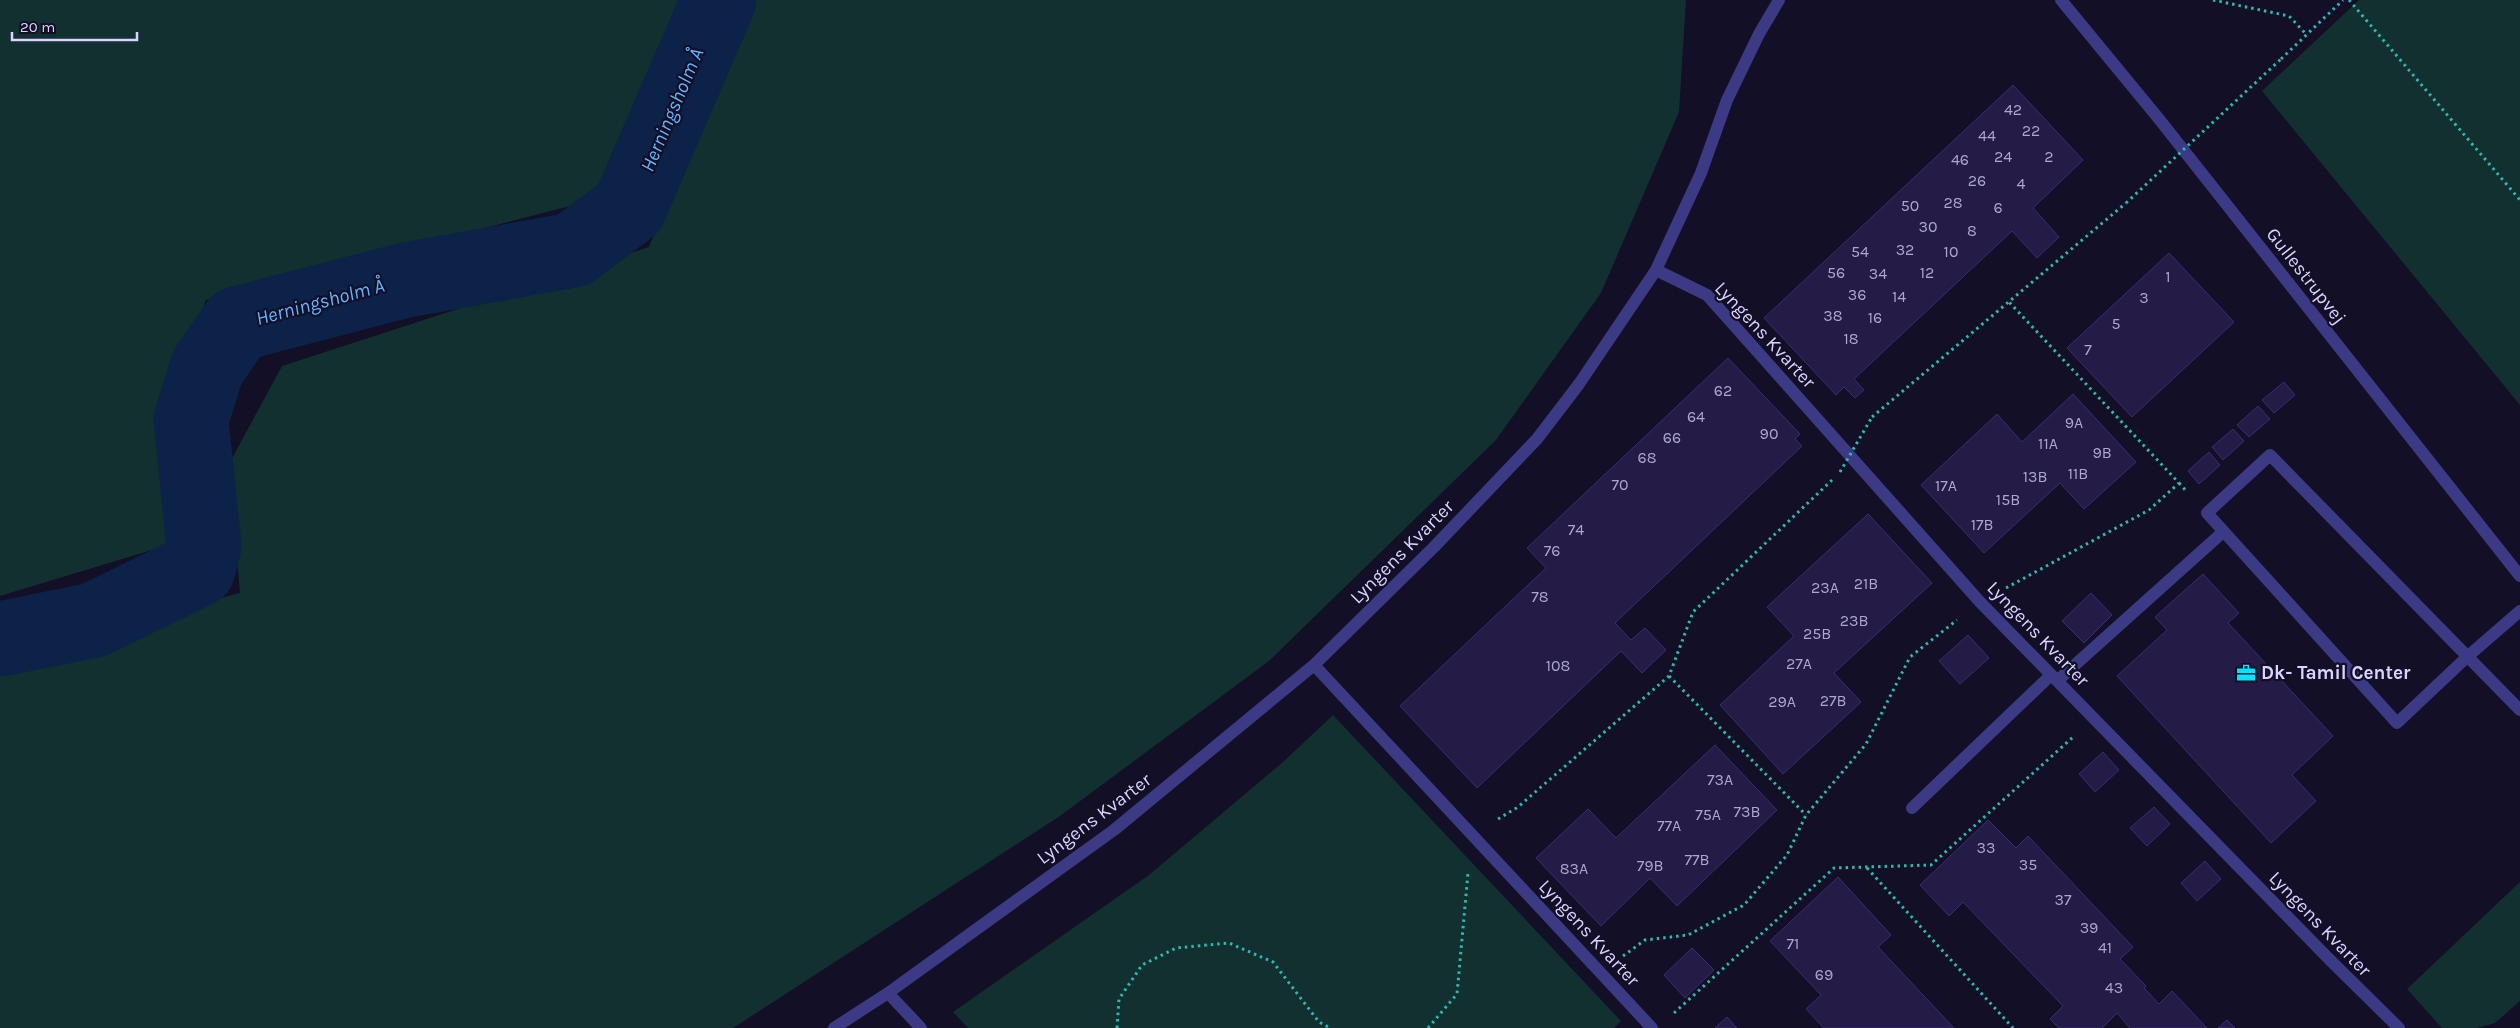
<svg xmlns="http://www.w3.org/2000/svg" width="2520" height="1028" font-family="Karla,sans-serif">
<rect width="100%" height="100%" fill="#130f26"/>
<path fill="#12302f" d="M0,0H680L597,199L206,300L168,398L175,543L0,596Z
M749,0H1686L1679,112L1601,293L1496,440L1269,661L1060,816L733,1028H0V655L240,593L229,464L282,366L649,247Z
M2359,0H2520V405L2262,91Z
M1333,715L1621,1021L1614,1028H968L953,1012L1149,875L1283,762Z
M2520,882V1001L2495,1023L2477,1028H2442L2407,989Z"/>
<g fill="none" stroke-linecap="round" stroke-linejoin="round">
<path stroke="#0c2248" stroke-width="75" d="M0,639L94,620L198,569L204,546L191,420L207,368L237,324L406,280L573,250L629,208L719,0"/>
</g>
<path fill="#241b47" stroke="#3b2d73" d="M2013,85L2083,160L2033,208L2059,237L2037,258L2012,231L1854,379L1864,390L1855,398L1844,387L1836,395L1764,318Z
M2169,253L2234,322L2132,417L2067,348Z
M1728,358L1800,434L1795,439L1802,446L1615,623L1631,640L1645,628L1666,650L1642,673L1621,651L1477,788L1400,706L1546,568L1527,548Z
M2284,382L2295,395L2274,413L2262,400Z
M2073,394L2136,462L2084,509L2060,483L1984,553L1921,485L1997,414L2022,442Z
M2258,406L2270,419L2249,437L2237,425Z
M2233,429L2244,441L2223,460L2212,447Z
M2209,452L2220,465L2199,484L2188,471Z
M1868,514L1932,583L1834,673L1861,702L1783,774L1720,705L1794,636L1767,607Z
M2203,574L2239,613L2228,623L2333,736L2292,775L2316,801L2271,843L2117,676L2167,630L2155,617Z
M2091,593L2112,615L2084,643L2062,621Z
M1968,635L1989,658L1960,684L1939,661Z
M1715,745L1777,810L1677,906L1650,878L1601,926L1536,858L1588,809L1616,838Z
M2103,752L2119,770L2095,792L2079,774Z
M2154,807L2170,824L2147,846L2130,828Z
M1988,820L2016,848L2028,836L2133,947L2120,959L2146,986L2144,988L2159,1004L2172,991L2207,1028H2130L2117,1013L2102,1028H2059L2050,1019L2063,1006L1963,902L1949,916L1920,885Z
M2205,861L2221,879L2197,901L2181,883Z
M1838,877L1891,935L1878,947L1954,1028H1824L1806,1009L1821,995L1770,941Z
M1692,948L1714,970L1685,998L1664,975Z
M1727,1017L1737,1028H1715Z
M2227,1020L2235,1028H2218Z"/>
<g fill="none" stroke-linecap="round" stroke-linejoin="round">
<path stroke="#2fb8b0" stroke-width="3" stroke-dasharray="2.5 4" stroke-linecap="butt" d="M2213,0L2289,16L2306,34
M2349,0L2520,200
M2281,59L2343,0
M1872,417L2126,203
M2179,483L2187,492
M2006,588L2149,510L2179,483L2009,302
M1669,676L1806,815
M1498,819L1518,807L1669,676L1693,612L1832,480
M1867,868L2013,1028
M1623,956L1645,940L1688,935L1744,905L1787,855L1806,815L1866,744L1910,657L1957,620
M1674,1013L1834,868L1931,865L2073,737
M1117,1028L1119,999L1142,965L1176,948L1229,943L1273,962L1319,1022L1330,1028
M1428,1028L1457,994L1468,873"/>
<path stroke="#3d3a85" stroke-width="12" d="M2061,0L2159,119L2520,576
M1656,270L1707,295L1980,602L2330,960L2399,1028
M2520,611L2467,657L2397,723L2207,513L2270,455L2520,710
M1314,665L1652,1028
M2057,681L2223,532
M1912,808L2051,675
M888,993L921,1028
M834,1028L888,993L1114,830L1314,665L1434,547L1537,439L1579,384L1656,270L1701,173L1727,100L1759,34L1779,0"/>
<path stroke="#2fb8b0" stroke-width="3" stroke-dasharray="2.5 4" stroke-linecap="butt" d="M2126,203L2281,59
M1840,472L1872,417"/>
</g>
<defs>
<g id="office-bare" transform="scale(1.5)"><path d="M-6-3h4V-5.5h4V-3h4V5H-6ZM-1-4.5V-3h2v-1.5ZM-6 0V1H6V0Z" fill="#00e5ff" stroke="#130f26" stroke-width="2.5" paint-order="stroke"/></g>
</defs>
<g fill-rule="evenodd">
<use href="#office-bare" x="2246" y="673"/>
</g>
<g text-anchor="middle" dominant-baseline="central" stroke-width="4.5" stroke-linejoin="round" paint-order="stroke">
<g font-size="16" fill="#aca6d1">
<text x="2013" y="109">42</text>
<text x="2031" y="130">22</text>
<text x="1987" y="135">44</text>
<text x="2003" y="156">24</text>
<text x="2049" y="156">2</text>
<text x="1960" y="159">46</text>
<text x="1977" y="180">26</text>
<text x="2021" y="183">4</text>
<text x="1953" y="202">28</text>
<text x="1910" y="205">50</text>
<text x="1998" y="207">6</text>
<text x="1928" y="226">30</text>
<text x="1972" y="230">8</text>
<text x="1905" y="249">32</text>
<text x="1860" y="251">54</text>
<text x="1951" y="251">10</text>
<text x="1836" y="272">56</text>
<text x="1927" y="272">12</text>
<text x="1878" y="273">34</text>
<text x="2168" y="276">1</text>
<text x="1857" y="294">36</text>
<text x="1899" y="296">14</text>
<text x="2144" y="297">3</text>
<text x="1833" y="315">38</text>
<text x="1875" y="317">16</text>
<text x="2116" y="323">5</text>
<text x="1851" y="338">18</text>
<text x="2088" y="349">7</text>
<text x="1723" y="390">62</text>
<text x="1696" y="416">64</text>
<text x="2074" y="422">9A</text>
<text x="1769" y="433">90</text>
<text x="1672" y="437">66</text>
<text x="2048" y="443">11A</text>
<text x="2102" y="452">9B</text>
<text x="1647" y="457">68</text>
<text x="2078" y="473">11B</text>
<text x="2035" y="476">13B</text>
<text x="1620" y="484">70</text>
<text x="1946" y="485">17A</text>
<text x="2008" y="499">15B</text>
<text x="1982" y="524">17B</text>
<text x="1576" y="529">74</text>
<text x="1552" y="550">76</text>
<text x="1866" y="583">21B</text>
<text x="1825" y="587">23A</text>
<text x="1540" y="596">78</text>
<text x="1854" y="620">23B</text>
<text x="1817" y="633">25B</text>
<text x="1799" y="663">27A</text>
<text x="1558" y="665">108</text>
<text x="1833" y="700">27B</text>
<text x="1782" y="701">29A</text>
<text x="1720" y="779">73A</text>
<text x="1747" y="811">73B</text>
<text x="1708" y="814">75A</text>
<text x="1669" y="825">77A</text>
<text x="1986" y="847">33</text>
<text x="1697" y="859">77B</text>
<text x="2028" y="864">35</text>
<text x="1650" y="865">79B</text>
<text x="1574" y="868">83A</text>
<text x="2063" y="899">37</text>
<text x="2089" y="927">39</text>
<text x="1793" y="943">71</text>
<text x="2105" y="947">41</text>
<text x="1824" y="974">69</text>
<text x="2114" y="987">43</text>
</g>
<g font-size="19" fill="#d9d4ff" stroke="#130f26">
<text transform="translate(2306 276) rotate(52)">Gullestrupvej</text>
<text transform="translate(1765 335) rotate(47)">Lyngens Kvarter</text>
<text transform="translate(1402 552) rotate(-45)">Lyngens Kvarter</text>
<text transform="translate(2038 634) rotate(46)">Lyngens Kvarter</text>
<text transform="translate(1094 819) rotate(-37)">Lyngens Kvarter</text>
<text transform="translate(2320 924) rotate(46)">Lyngens Kvarter</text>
<text transform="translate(1589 933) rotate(47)">Lyngens Kvarter</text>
</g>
<g font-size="19" font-weight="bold" fill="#d9d4ff" stroke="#130f26" text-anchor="start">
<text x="2261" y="673">Dk- Tamil Center</text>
</g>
<g font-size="20" font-style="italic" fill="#62b6ff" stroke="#130f26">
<text transform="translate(672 110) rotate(-67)">Herningsholm Å</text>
<text transform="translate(320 302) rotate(-15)">Herningsholm Å</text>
</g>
</g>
<path d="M12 32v8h125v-8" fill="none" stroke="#d9d4ff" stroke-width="2.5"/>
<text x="20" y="32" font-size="15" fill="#d9d4ff" stroke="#130f26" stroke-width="4" paint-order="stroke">20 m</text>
</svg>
